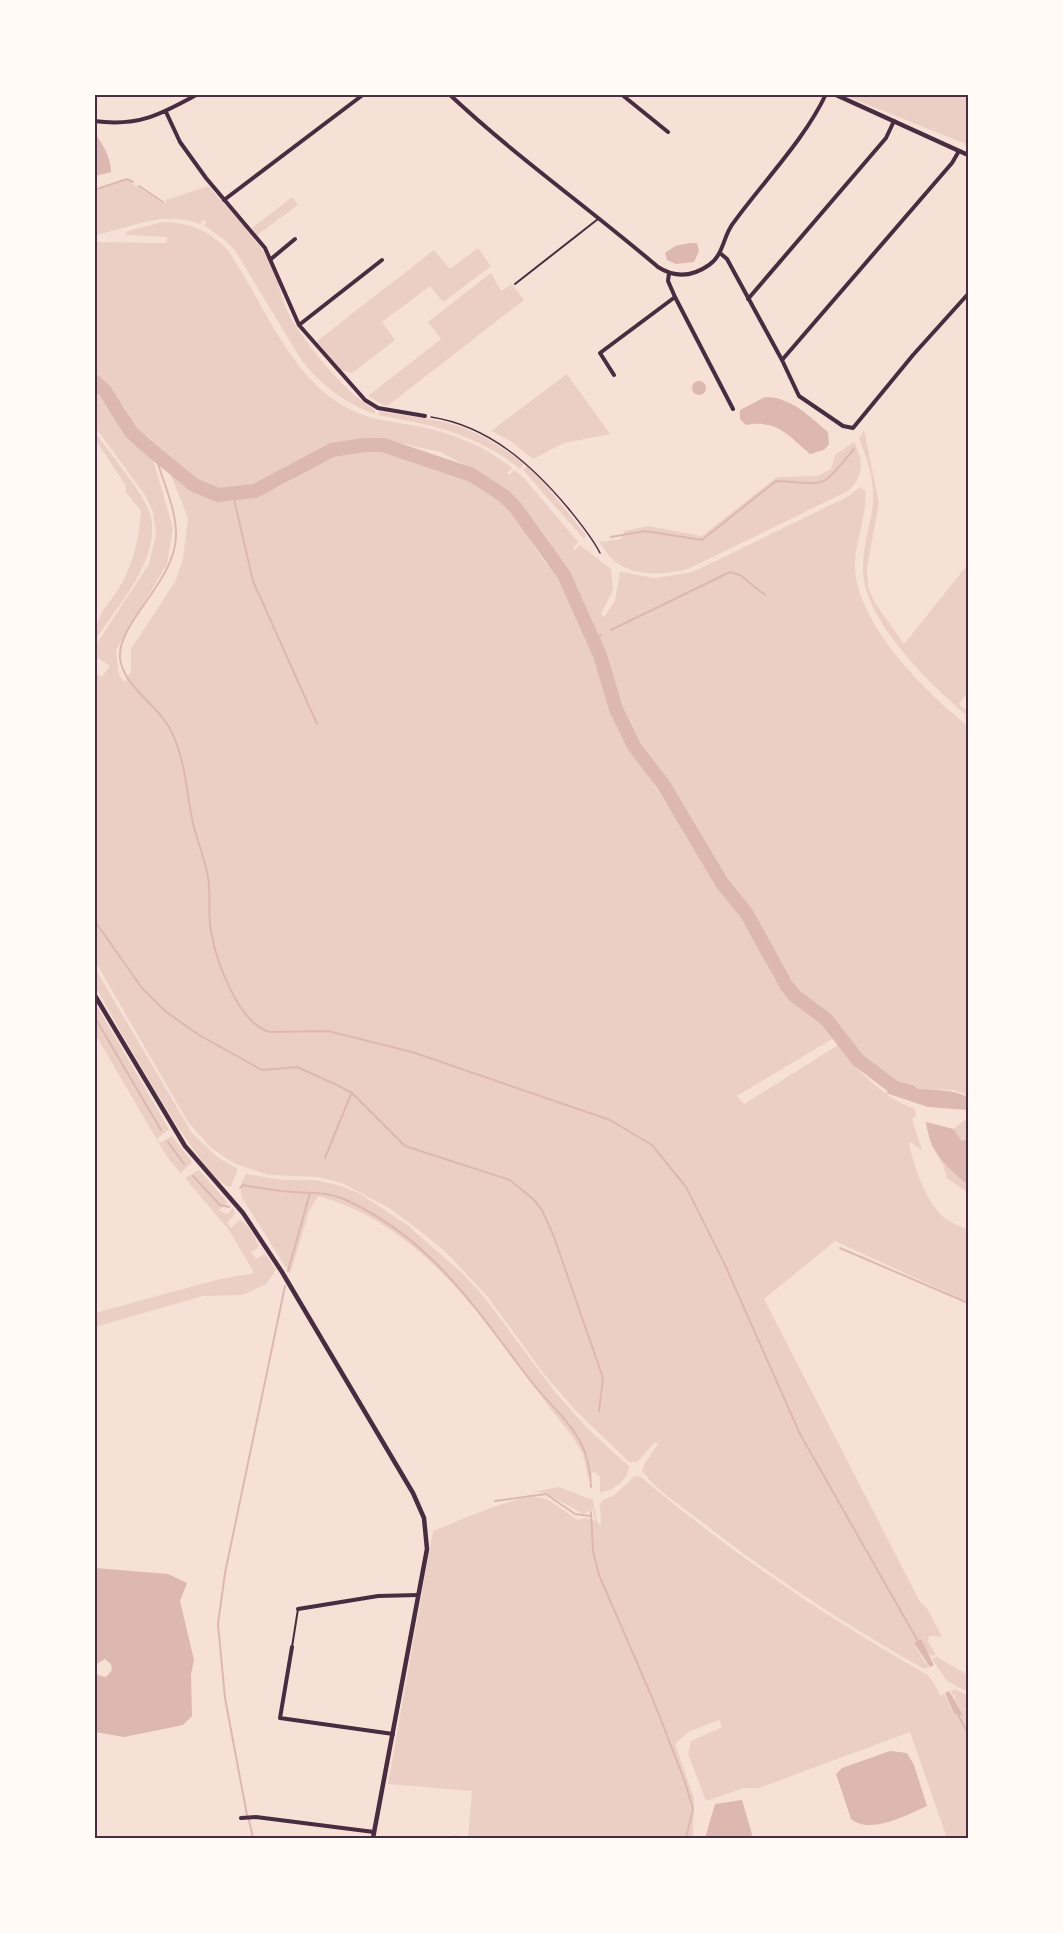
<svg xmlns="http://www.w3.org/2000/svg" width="1063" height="1933" font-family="Figtree,sans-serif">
<rect width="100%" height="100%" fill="#f7e1d7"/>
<path fill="#ebcfc5" d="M844,95H968V145Z
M127,180L164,204L166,200L208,186C229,210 252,233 269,260C278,274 279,293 286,308C299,337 347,396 376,410L374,414C344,402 322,386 302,361L236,252L227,242L204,225L206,221L203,220L201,224C160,210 134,227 95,235L94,191Z
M292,197L298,205L257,235L252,228Z
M163,222C189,222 209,231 227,249C264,302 289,380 351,410C372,420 394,422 417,426C452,433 483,445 512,468L507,473L509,475L514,470L524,478L578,542L573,548L575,550L580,545L611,569L613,590L601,614L604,617L615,601L620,572L655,578L693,572L847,497L859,488L865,490C868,516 854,542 855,568C857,624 926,693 968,726V1095L953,1090L923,1089L897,1084L866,1061L837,1022L794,987L760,925L733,889L662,771L638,739L618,699L601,644L582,597L551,551L553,547L544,542L522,506L493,481L441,452L385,440L360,439L327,447L273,477L242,488L218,489L202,484L183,470L134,427L124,406L95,372L94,242L166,243L167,237L125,235L128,231Z
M478,248L491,266L443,302L430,286L382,322L395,340L352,373L341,370L317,341L434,250L450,269Z
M491,273L501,291L512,284L524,300L390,404L385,406L368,396L441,339L428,322Z
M567,374L610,434L564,443L533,459L509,440L491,431Z
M95,390L121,426L152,456L173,528L167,564L116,650L119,675L125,682L131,671V649L175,582L183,559L188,518L170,473L199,493L215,500L231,501L279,487L336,455L358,449H377L431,463L451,476L471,480L506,502L543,560L559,578L598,666L615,720L638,759L722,891L748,927L774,979L790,1000L820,1021L834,1038L737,1096L744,1104L838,1045C859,1073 883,1097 915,1109L916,1116L912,1119L922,1150L909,1141C912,1164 928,1207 947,1220C954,1224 962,1227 968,1230V1302L835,1241L764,1299L919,1600L928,1610L942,1637L929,1636L928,1641L937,1657L968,1675V1692L947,1681L932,1659L936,1657L935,1655L932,1656L914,1644L925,1662L923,1664L927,1662L929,1667L924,1669C846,1625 772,1577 702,1522C682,1507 657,1491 642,1471L645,1463L658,1444L655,1442L637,1462H629L575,1410L544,1374L487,1296L446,1252L424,1234L389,1208L342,1183L317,1177L269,1175L235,1164L210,1147L188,1122L95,961V673L102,677L110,666L98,658L95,663V646L149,564L156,535L153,512L145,495L95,427Z
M379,411C399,415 420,417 440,421C471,427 499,445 524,463L520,469C475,433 433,425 378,415Z
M864,430L879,503L867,568L868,587L875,603L904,644L968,564V692L959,704L968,712V716C930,685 861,618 863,566C863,547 869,529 872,511C876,486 869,462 859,439Z
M95,432C112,456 132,479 146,504C170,549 119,604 95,640C94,612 113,602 124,579C135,556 139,536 141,511L126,492V486L95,439Z
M854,442C864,460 864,477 848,491L690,568C668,575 637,577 617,563C610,559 604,548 599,542L621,539L625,531L648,526L702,536L777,477L817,476L831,469L835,455Z
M527,466L541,479L586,535L584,539L523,470Z
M95,968L192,1133L217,1157L238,1169L231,1187C205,1187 112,1015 95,986Z
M95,1003L169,1129L157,1139L160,1143L172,1136L192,1162L181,1173L185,1178L199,1170L228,1203L219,1210L227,1214L233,1208L235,1214L227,1223L231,1228L240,1220C248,1224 256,1238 259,1247L251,1252L256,1259L265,1254L276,1270L266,1284L243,1295L203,1296L95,1327V1313L216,1280L254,1273L229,1230L167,1157L95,1034Z
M968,1118V1193L947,1178L943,1165L931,1145L926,1122L953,1129Z
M246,1174L283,1180H316L341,1186L359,1193L406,1224L464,1275L485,1298L555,1392L589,1430L629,1466C628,1481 613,1490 600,1493V1477L594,1471L588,1478L583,1454L572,1436C500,1347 436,1228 318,1196L309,1211L290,1274L241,1196V1184Z
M635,1476L641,1477C731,1553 827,1618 929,1676L941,1696L944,1694L954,1713L964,1715L954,1698L957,1694L953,1696L951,1691L955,1689L968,1696V1838H947L910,1732L759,1788H744L706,1801L688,1754L691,1741L722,1727L719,1720L688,1732L675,1744L694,1798L693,1838H452L453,1835L468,1837L472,1791L388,1784L433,1531C456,1522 520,1492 542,1498C554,1501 567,1514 578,1520L586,1518L595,1521L593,1509L583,1514L546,1493L533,1492L559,1487L593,1500L597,1522L601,1526L600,1504L603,1500L613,1496Z"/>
<path fill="#dcb8b0" d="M95,136H97C104,147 111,158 111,172L95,176Z
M690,243H697L699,251L694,262L676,264L667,260L665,253L675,246Z
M692 388a7 7 0 1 1 14 0a7 7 0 1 1-14 0Z
M765,397C791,397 809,416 828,432L829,444L824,450L810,454C789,436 777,419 746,425L740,419V410Z
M897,1084C921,1093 946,1086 968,1097V1110L928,1107L886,1093Z
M926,1122L953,1129L962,1141L968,1139V1185C946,1167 930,1152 926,1122Z
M95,1568L168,1574L187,1583L180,1601L194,1660L191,1674L192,1716L183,1725L124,1737L95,1732V1670L98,1675L106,1677L112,1670L111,1664L105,1659L95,1665Z
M921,1639L934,1665L930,1667L914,1643Z
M949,1691L964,1716L954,1713L945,1693Z
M890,1751L907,1753L914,1765L927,1806C907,1815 870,1835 851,1819L836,1774L842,1768Z
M742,1800L753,1838H705L715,1804Z"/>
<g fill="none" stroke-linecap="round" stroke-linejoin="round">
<path stroke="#dcb8b0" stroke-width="2" d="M139,186L163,202
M94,190L127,179L133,182
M155,454C162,480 177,509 176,537C174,583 117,623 120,658C123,686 156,704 169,727C185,756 186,788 192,819C196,837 203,854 207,872C212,891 207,911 211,931C216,961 238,1023 270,1032L328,1031L412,1052L610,1120L652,1145L686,1187L725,1265L800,1434L919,1643
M233,495L253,581L317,724
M611,537L645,531L702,540L776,481C829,483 818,492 854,449
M544,551L553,548
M611,630L730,572L740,575L765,595
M592,639L601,635
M94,920L142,988L165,1011L199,1035L262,1070L297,1067L337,1085L352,1093L405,1146L510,1180L533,1199L542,1210L554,1237L603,1378L599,1411
M94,1016L161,1130
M168,1142L184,1164
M325,1158L351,1094
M193,1176L220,1205L229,1207
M240,1188L243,1185C259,1188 276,1191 293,1192C312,1193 329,1192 346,1200C433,1240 475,1308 530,1380C560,1418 590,1434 591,1487
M840,1248L968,1303
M288,1271L310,1193
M495,1501L546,1494L575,1514L590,1516
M591,1512L593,1551L599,1575L654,1702L685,1782L693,1809L686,1838
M956,1710L968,1734
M247,1815L225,1698L218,1624L225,1573L285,1286
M249,1820L253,1838"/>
<path stroke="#dcb8b0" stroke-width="14" d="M94,381L105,391L131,432L144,444L194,485L218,495L255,491L332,450L364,445H383L472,475L504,496L515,507L564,575L600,655L616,709L634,746L663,784L722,883L747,914L786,985L795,996L826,1019L858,1060L895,1088L911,1092"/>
<path stroke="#4a2c40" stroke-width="1.5" d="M431,417C489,426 532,465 568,508C580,523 592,537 600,553"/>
<path stroke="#4a2c40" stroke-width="2" d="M515,284L598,219
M292,1647L298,1609"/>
<path stroke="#4a2c40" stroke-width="4" d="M449,94C515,156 589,208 658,267C675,278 692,277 709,265C724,255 723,235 734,222C763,182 805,139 826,94
M621,94L668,132
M166,112L180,142L206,178L265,248L299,325L382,260
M94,121C138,127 160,115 198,94
M224,200L364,94
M720,253L727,259L782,360L952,163L959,151
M271,259L295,239
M669,273L668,281L675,297L733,409
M748,299L886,138L894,121
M299,325L365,400L378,408L425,416
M782,360L799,396L843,426L853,428L913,355L968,294
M614,375L600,353L675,297
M298,1609L378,1596L418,1595
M292,1647L280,1718L393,1734
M241,1818L256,1817L374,1832"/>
<path stroke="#4a2c40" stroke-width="4.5" d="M834,94L968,155
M94,994L185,1146L243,1213L282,1272L413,1493L424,1518L427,1549L373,1838"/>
</g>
<rect width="1063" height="1933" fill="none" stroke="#fffaf5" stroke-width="192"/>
<rect x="96" y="96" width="871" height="1741" fill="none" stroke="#4a2c40" stroke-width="2"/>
</svg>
